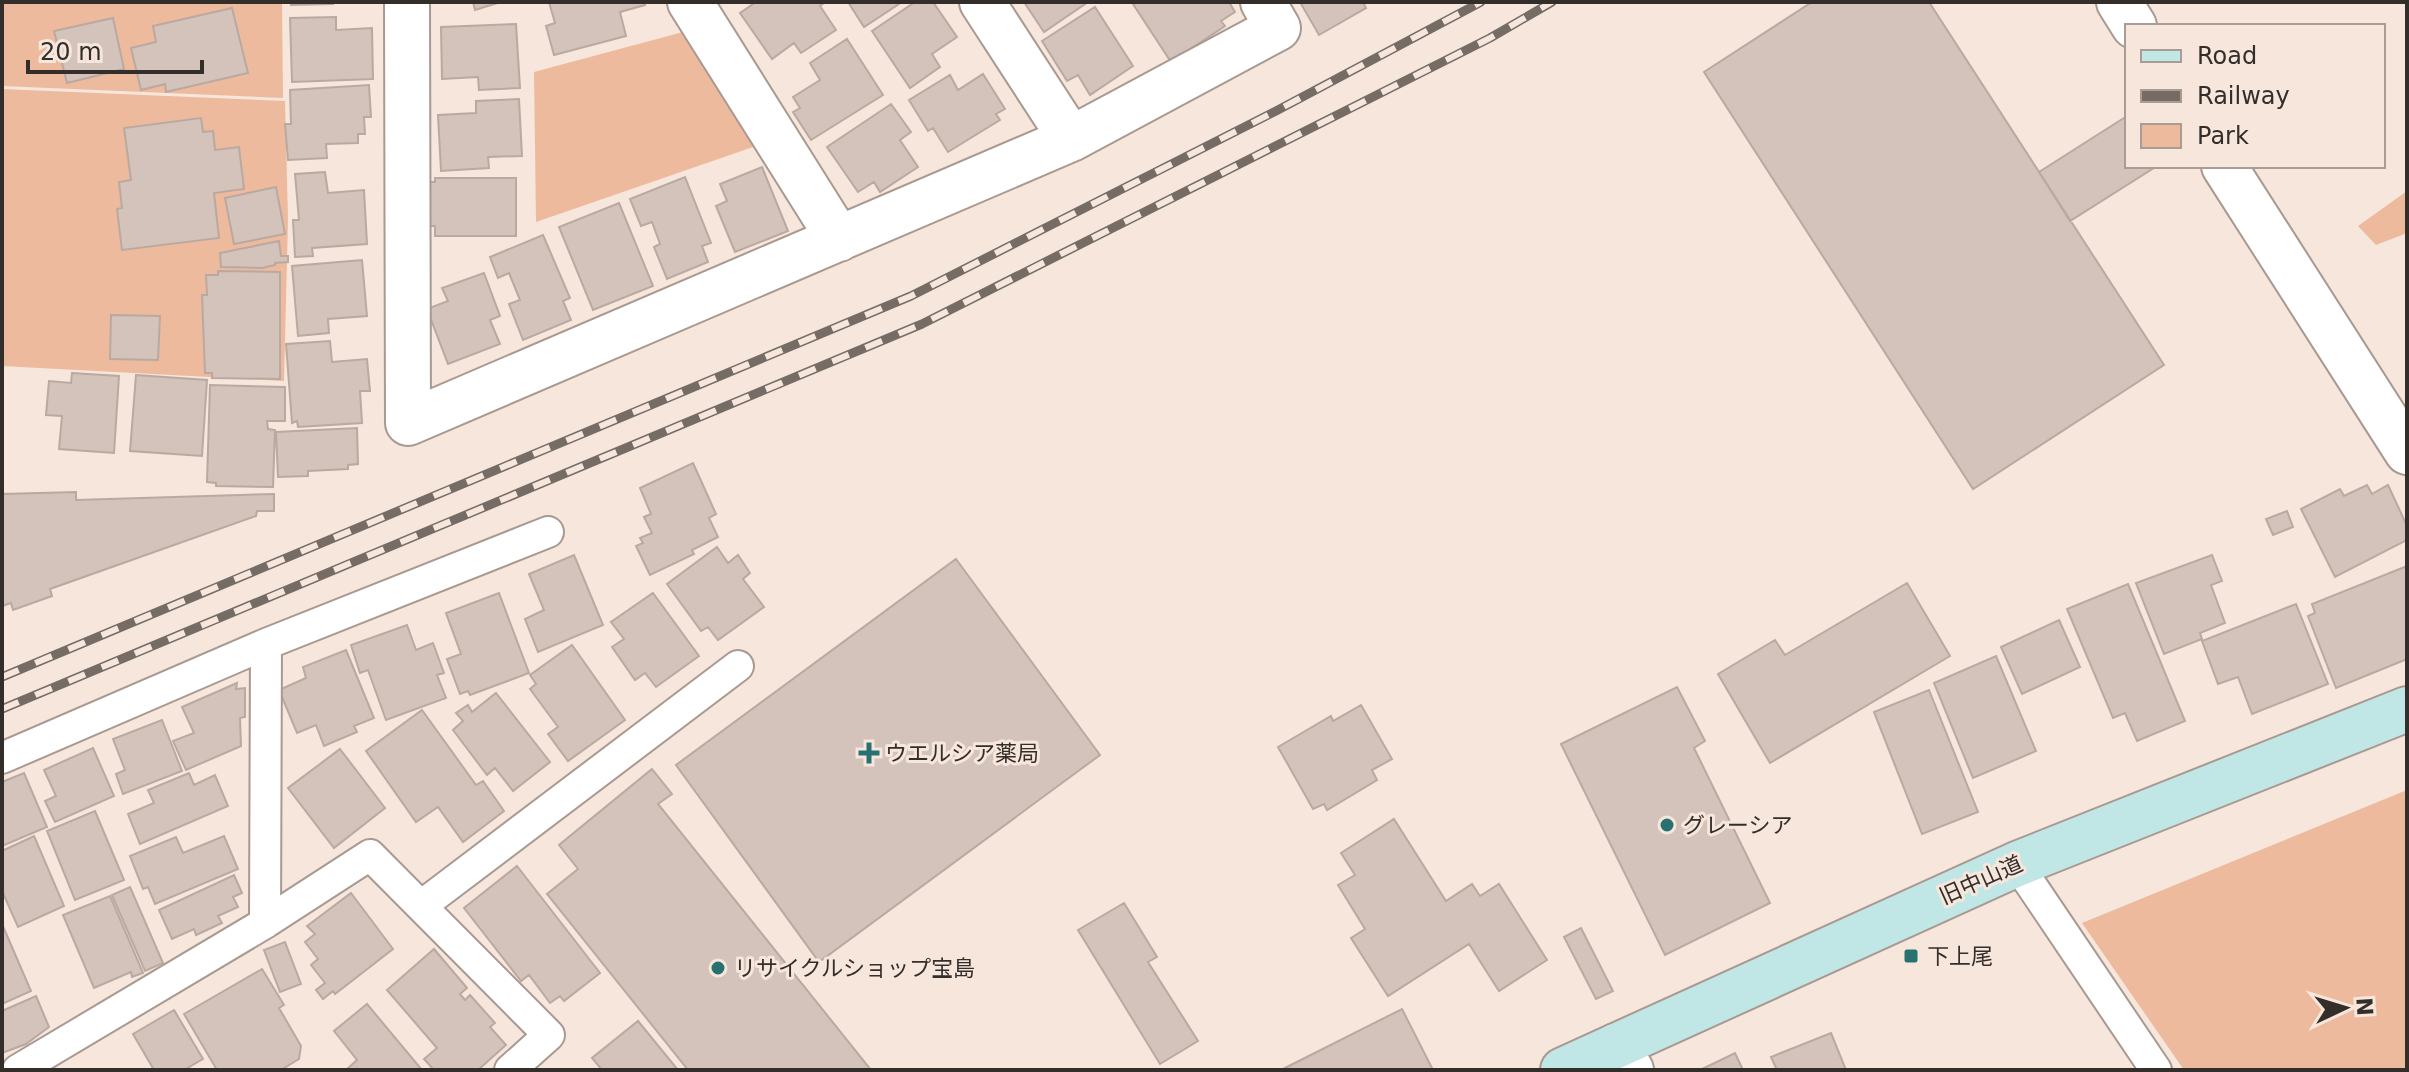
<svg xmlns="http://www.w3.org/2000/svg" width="2409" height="1072" font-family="'DejaVu Sans','Noto Sans JP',sans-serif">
<rect width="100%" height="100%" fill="#f6e6dc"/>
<path fill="#eeba9d" d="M2,2H282L283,98L2,86Z
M683,32L756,146L536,222L534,72Z
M2,89L285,101L288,220L284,381L2,366Z
M2407,191V233L2376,245L2358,226Z
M2407,790V1070H2184L2082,923Z"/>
<path fill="#d3c3ba" stroke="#b9a9a1" stroke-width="2" d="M291,2H333V4L291,5Z
M473,2H501L475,10Z
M549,2H644L645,5L620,12L626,36L554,55L546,26L555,23Z
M756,2H825L820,6L836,30L801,53L794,43L772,59L740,13Z
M848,2H902L864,27Z
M915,2H933L957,37L932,54L940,67L910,88L872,31Z
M1024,2H1088L1044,32Z
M1136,2H1229L1235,12L1221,21L1225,26L1171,62L1133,4Z
M1300,2H1363L1366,8L1319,35Z
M1812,2H1929L2164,365L1973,489L1704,72Z
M1095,7L1133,66L1090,95L1078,75L1067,81L1042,41Z
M232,8L248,73L166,92L165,84L141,90L131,48L156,42L153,26Z
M336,17V30L372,28L373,79L292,82L290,18Z
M113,18L124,69L67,83L54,31Z
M516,24L520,88L479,90L478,77L442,79L441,27Z
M847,39L883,95L811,140L793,112L800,108L793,97L820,80L810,63Z
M983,74L1005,109L996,114L1000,120L948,152L933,128L928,131L909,100L950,75L958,90Z
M369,85L371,117H364L365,134H358V143L326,144L327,158L288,160L285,124H291L290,90Z
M519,99L522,156L488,157L489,168L441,171L438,115L476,113V101Z
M891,104L911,132L900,140L918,167L880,192L874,182L858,192L827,147Z
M2127,116V166H2157L2070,221L2039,172Z
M201,118L203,132L213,131L215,150L239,147L244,189L214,193L219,238L122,250L117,209L122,208L119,182L131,180L124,128Z
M762,167L788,231L735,252L716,206L727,201L720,184Z
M325,172L328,193L364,190L367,244L312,248L313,256L295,257L293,220H299L295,174Z
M685,177L711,243L702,246L708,262L667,279L654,247L660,244L652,222L641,226L630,199Z
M435,178H516V236H435V226H426L427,182H435Z
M276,187L285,234L234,244L225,198Z
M619,203L653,286L593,310L559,227Z
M543,235L570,298L563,301L571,320L523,340L509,304L520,300L509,273L498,278L490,257Z
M279,241L281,256H288V262L275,263V265L262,268L221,267L220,253Z
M362,260L367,316L328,319L329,333L298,336L292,266Z
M218,271L280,272V379L212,378V373H205L202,295H207L206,275H218Z
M484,273L500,316L490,320L500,344L448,364L427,309L448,301L442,288Z
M111,315L160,316L158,360L110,359Z
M330,341L332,362L367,359L370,391H360L362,423L298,427L297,421L292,423L286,344Z
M72,373L119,376L114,453L59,449L62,416L46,415L49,381L71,383Z
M136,375L207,380L202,456L130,451Z
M210,385L285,387V421H267L268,429L275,430L273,487L216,486V483L207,482Z
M357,428L358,464L348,465V469L308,471V476L278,477L276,432Z
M693,463L716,514L709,518L718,537L692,550L694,554L650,575L636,546L643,543L640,538L652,533L644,517L651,514L640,488Z
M2367,485L2372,494L2388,485L2407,526V540L2335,577L2301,509L2340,489L2344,496Z
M76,492V500L274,494V511H257L256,516L50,589L52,596L13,610L11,603L2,606V494Z
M2287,511L2293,527L2273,535L2266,519Z
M717,547L728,563L738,555L750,573L743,579L764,607L718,640L708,627L701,631L667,584Z
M574,555L603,625L538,652L525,619L544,610L529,574Z
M2212,555L2222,581L2211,585L2225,623L2200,633L2202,639L2164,654L2136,583Z
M956,559L1100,755L819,962L676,765Z
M2407,566V659L2336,688L2308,616L2315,613L2312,604Z
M1907,583L1950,656L1770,763L1718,674L1775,640L1785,655Z
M2128,584L2185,721L2137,741L2125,713L2113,718L2067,609Z
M499,593L529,673L470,695L468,691L460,694L447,659L461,654L446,613Z
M653,593L699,656L656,687L645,673L635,680L612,647L624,639L611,622Z
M2296,604L2328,684L2252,714L2238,677L2218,684L2202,641Z
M2059,620L2080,667L2022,694L2001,647Z
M407,625L416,650L433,643L444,673L437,675L446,698L386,720L368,670L360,673L351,645Z
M572,645L625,720L568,761L548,734L558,727L530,689L536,684L530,675Z
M346,650L374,718L354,726L357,732L324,746L316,725L297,733L279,690L306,678L303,667Z
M1996,656L2036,751L1973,778L1934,683Z
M237,683L236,689L245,688V717L240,718L241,746L186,770L173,741L194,733L182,707Z
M1677,687L1705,741L1694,748L1770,903L1665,955L1561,744Z
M1929,690L1978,812L1922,834L1874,712Z
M496,693L550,762L513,791L495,768L487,775L453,730L463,721L456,713L468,705L472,712Z
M1361,705L1392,759L1372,770L1377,780L1327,810L1324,804L1313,809L1278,747L1331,716L1333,721Z
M422,710L476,785L483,781L504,811L463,842L438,807L416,822L366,751Z
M162,720L182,771L123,794L116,774L125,770L113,739Z
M93,748L114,796L55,822L45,801L56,796L44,770Z
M340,749L385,808L334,848L288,788Z
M652,769L672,794L658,804L871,1070H688L547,894L578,869L559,845Z
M24,773L47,827L2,846V782Z
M189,773L194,785L215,775L228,806L140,844L128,814L154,803L148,790Z
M95,811L124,880L75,900L47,831Z
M1394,819L1446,901L1472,884L1480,896L1499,884L1547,960L1499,991L1469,944L1388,996L1351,938L1365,929L1338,885L1355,875L1341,853Z
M34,836L64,906L18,927L2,891V851Z
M224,836L238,869L155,904L148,887L143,889L130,856L176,837L183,853Z
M517,866L600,973L564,1001L560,996L550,1003L529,975L521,981L464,908Z
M234,875L242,893L233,897L238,907L218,916L222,923L196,935L194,929L172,939L159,910Z
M130,887L163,963L145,971L112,895Z
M351,893L393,949L335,994L333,991L323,999L316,990L325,983L311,965L318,959L305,942L315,934L307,926Z
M110,896L143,973L132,977L131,972L94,988L63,915Z
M1124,903L1157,957L1148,962L1198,1041L1160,1064L1078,930Z
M2,924L31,991L2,1004Z
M1581,928L1613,991L1596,999L1564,937Z
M285,942L301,984L280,992L264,950Z
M434,949L467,988L460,994L465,1000L470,995L495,1023L490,1027L506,1045L478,1070H434L424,1059L437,1048L387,990Z
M262,969L284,1005L279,1008L301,1046L299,1059L281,1070H217L184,1014Z
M36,996L49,1027L26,1044L2,1053V1011Z
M367,1004L422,1070H346L357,1060L334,1031Z
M1402,1009L1433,1070H1281Z
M174,1010L203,1059L184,1070H154L133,1034Z
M638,1021L678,1070H602L592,1058Z
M1831,1033L1846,1070H1777L1771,1057Z
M1735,1053L1743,1070H1700Z"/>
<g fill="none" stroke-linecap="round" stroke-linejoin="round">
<g stroke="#a89991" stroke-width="34">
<path id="service" d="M2,758L266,644L548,532
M2017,864L2156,1070
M421,906L738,666
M265,923L266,644
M18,1070L265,923L370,855L549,1035L510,1070"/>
</g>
<g stroke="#a89991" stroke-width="48">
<path id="minor" d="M407,2L408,423L1071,139L1278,28L1263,2
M690,2L839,239
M982,2L1071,139
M1616,1046L1631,1070"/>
</g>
<g stroke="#a89991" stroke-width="48">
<path id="tertiary" d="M2119,2L2134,26
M2224,166L2407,452"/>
</g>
<g stroke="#a89991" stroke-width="48">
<path id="secondary" d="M1563,1070L2017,864L2407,709"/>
</g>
<use href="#service" stroke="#fff" stroke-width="30"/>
<use href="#minor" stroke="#fff" stroke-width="44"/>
<use href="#tertiary" stroke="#fff" stroke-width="44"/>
<use href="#secondary" stroke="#c0e6e6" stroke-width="44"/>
<g stroke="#756c66" stroke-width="9">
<path id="rail" d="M2,677L911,296L1276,111L1481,2
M2,709L922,324L1490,38L1552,2"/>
</g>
<use href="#rail" stroke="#f6e6dc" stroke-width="6" stroke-dasharray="18" stroke-linecap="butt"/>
</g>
<g fill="#277271" stroke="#f6e6dc" stroke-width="3">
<path d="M865 741h8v8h8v8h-8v8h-8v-8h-8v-8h8z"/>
<circle cx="1667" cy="825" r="8"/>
<rect x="1903" y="948" width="16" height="16" rx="4"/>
<circle cx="718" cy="968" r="8"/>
</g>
<g text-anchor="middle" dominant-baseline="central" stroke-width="6" stroke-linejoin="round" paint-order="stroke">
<g font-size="22" fill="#342e2b" stroke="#f6e6dc" text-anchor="start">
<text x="885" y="753">ウエルシア薬局</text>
<text x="1683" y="825">グレーシア</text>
<text x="1927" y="956">下上尾</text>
<text x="734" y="968">リサイクルショップ宝島</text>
</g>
<g font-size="22" fill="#342e2b" stroke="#f6e6dc">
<text transform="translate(1981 880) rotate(-24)">旧中山道</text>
</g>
</g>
<rect width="2409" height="1072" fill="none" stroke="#342e2b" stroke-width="8"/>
<rect x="2125" y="24" width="260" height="144" fill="#f6e6dc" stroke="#a89c95" stroke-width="2"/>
<rect x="2141" y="50" width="40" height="12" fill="#c0e6e6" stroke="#a89c95" stroke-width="2"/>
<text x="2197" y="64" font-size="24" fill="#342e2b">Road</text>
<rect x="2141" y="90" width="40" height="12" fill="#756c66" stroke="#a89c95" stroke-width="2"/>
<text x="2197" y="104" font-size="24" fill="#342e2b">Railway</text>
<rect x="2141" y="124" width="40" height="24" fill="#eeba9d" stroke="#a89c95" stroke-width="2"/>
<text x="2197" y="144" font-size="24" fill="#342e2b">Park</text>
<g transform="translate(2345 1008) rotate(86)" stroke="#f6e6dc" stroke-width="6" paint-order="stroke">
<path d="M0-6L14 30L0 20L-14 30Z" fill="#342e2b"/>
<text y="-12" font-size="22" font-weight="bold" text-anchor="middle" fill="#342e2b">N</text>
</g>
<path d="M28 60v12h174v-12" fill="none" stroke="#342e2b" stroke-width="4"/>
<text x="40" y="60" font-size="24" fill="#342e2b" stroke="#f6e6dc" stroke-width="6" paint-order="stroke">20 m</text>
</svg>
